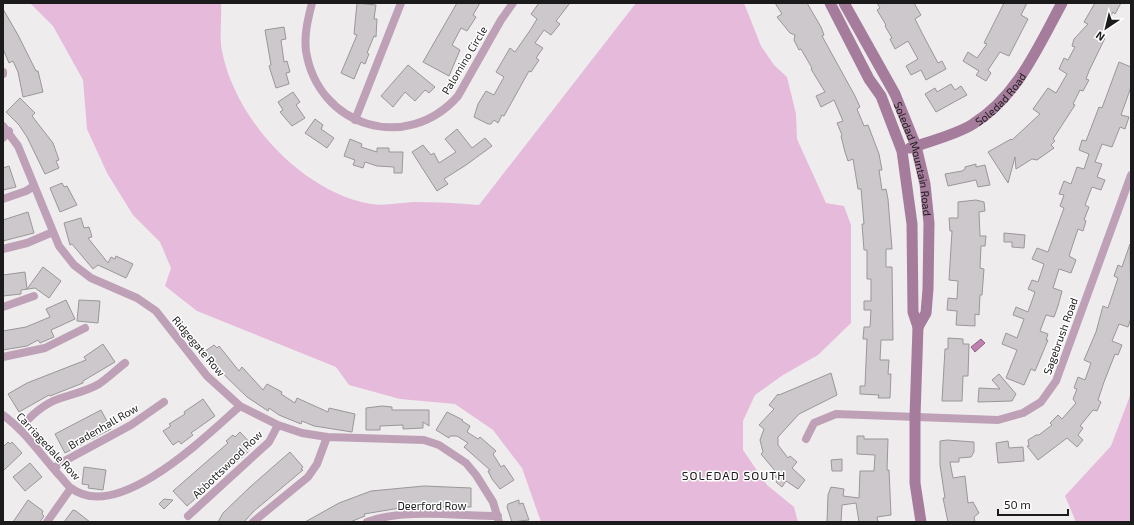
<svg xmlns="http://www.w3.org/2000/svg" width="1134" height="525" font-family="'Exo 2',sans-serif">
<rect width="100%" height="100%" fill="#efecee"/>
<path fill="#e6badb" d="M30,3H221C222,18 219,36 222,51C235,119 302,192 371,204C384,206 400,203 413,202C435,202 457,203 479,205L636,3H744L761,46L774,65L787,77L796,114L797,139L826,203L844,206L851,225V323L818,355L783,375L755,395L743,421V450L767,485L794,507L798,522H541L522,468L493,430L455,404L400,399L349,385L336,367L197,311L165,286L171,268L160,242L133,215L107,173L87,129L83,80L53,26Z
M1131,393V522H1076L1065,496L1111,446Z"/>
<path fill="#bd80af" stroke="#8d6283" d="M981,339L985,343L975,352L971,347Z"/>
<path fill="#ccc8cb" stroke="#9a9799" d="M357,3L376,5L374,19H377L376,37L374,36L367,53L369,54L365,64L361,62L354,79L341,73L357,35L354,34Z
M457,3H480L473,15L476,17L467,31L461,28L452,45L460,50L449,76L423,62Z
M539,3H570L556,21L560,24L551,35L544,30L535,43L543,48L536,58L539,60L531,72L529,71L504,116L502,115L498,123L494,120L491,124H488L474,117L478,104L486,91L494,95L504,77L496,72L510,48L515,52L531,29L537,19L531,14Z
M775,3H807L821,27L824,35L822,36L855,96L860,107L857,109L864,126L868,125L879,154L882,170H879L882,190L886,189L888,199L892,249H886V267H892L893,340H881L880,360H889L888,374H891L890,398H878L879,395L860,394V386H865L867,339H863L864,327H870L871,310H864V301H871V279H867V250H864L862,224H864L861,189H858L853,159L848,161L845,152L841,136L842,135L837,123L843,121L834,100L821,107L816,96L825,92L811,69L812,68L801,49L799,50L794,40L795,35L790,33L777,17L782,14Z
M877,3H914L921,15L915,19L922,33L938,63L942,61L946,69L926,80L921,70L911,75L906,66L918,59L908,41L895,49L890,39L892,38L885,26L886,25L877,10L880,8Z
M1004,3H1027L1021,15L1028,19L1009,56L1000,52L988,70L991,73L986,81L976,75L979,71L963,61L968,52L977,58L987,44L984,43Z
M1095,3H1121L1115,14L1113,12L1100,36L1105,38L1089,71L1086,79L1089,80L1083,91L1080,90L1073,104L1075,105L1053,139L1055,141L1051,145L1054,148L1037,160L1032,159L1016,169L1015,157L1008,183L988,152L1011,139L1012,140L1040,114L1033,109L1048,88L1056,93L1067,74L1059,69L1064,58L1068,60L1075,47L1072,46L1074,39L1088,24L1084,22Z
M3,9L18,35L36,71H38L43,92L23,97L18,72L13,61L9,63L3,49Z
M284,27L286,39L281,40L284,62L287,61L290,72L286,73L289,84L276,88L269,66L271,65L265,30Z
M1119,62L1131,67V87L1121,115L1129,117L1125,129L1120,127L1112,147L1102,144L1095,162L1102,164L1097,177L1105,180L1101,190L1092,187L1085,205L1089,207L1084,220L1086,221L1083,231L1078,229L1069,256L1076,260L1071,273L1059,269L1053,288L1062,291L1058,306L1054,317L1046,315L1040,331L1048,334L1046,340H1048L1035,371L1031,369L1024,385L1006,378L1017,350L1002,344L1006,333L1017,338L1024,319L1013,315L1016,307L1028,312L1035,292L1028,289L1032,280L1038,282L1044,264L1032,259L1037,248L1048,252L1064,208L1060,206L1064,195L1059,194L1064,181L1071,184L1077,167L1084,169L1089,154L1079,150L1082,140L1086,141L1099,107L1102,108Z
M408,65L435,87L429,93L425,90L415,101L405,92L393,107L381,96Z
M951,84L955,90L961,86L967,95L936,112L925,94L935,88L937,92Z
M293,92L300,102L296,105L305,118L292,126L280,112L283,110L278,102Z
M20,98L35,113L32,116L53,143L59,160L56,161L59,168L45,174L27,137L19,125L6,112Z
M315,119L323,125L321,129L334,138L327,148L305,133Z
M457,129L472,148L485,138L492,146L466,165L444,179L448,184L437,191L412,152L423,145L431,155L434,153L439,163L456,152L445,139Z
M350,139L362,144L361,147L377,152V148H389V152H403L402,173H394V167L377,166L365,162L363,168L353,165L355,160L344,156Z
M976,164V167L985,165L990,185L978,187L976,180L948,186L945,174L962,171L965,169V167Z
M9,166L16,187L3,190V168Z
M62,183L64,187L67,186L77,205L60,212L50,188Z
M976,200L984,202L985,211L979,212L980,236H986L985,246H981L980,268L984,269L982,295H980L979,315L975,314V326L956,325L957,311L947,310L948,298L957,299L958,281L949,280L952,231H950L949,218H958V202Z
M28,212L34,233L3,241V220Z
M81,218L84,228L89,227L92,237L88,238L108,263L111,257L115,259L116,256L133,264L126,278L98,265L93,269L72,244L70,245L64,223Z
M1004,233L1025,235L1024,248L1012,247V242H1004Z
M1130,244L1131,318L1128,327L1119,324L1112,341L1122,345L1118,355L1115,354L1104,382L1098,400L1101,402L1097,411L1093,410L1080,426L1083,428L1078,435L1083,440L1077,447L1067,438L1038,460L1027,446H1029L1028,440L1036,435H1039L1052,425L1050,423L1058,415L1062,419L1076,403L1073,399L1077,389L1074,388L1078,377L1085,380L1091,363L1084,360L1096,332L1103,306L1108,308L1118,278L1114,276L1118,265L1122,267Z
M43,267L61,281L49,298L35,288L21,290V294L3,296V275L25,272L27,289Z
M66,300L75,319L51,330L54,337L40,343L38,340L27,346L3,350V331L26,327L50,317L46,309Z
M79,300L100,301L98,323L77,321Z
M948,338L963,339V344H969L968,376H963L962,401H942L945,349H948Z
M103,344L115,362L83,381V383L50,396L49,395L19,412L8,394L27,383L86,360L84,357Z
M214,345L217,348L219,346L239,371L242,367L263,390L267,384L282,392L281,394L295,403L297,398L328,412L329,408L355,414L352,432L314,426L302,421L301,424L279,415L269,408L268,411L247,397L215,366L213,367L204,352Z
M831,373L837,395L799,414L778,437V445L788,458L790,456L797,462L792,468L805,480L798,489L786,481L782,487L776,482L778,479L773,475L776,472L761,454L763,452L760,440L764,429L759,425L774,409L769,405L778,394L779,395Z
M999,374L1016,394L1012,401L978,402L979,388L1000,389L992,380Z
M203,399L215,416L191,433L193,435L181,444L179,441L173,445L163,431L171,426L169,424L185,414L184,412Z
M382,406L392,407V410H429V426L423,422V428L403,429V425L380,426V430H366V408Z
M101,410L111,429L65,453L55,434Z
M447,412L463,420L462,421L470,426L467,432L478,439L480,437L496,451L493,454L501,467L504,465L514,480L500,489L492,479L488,471L490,470L464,447L468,443L457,436H450L449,438L436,430Z
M240,432L253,446L249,449V451L187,506L173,491L228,443L226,441L233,435L235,437Z
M857,436H864V439H888L887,470H889L891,515L877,517L878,522H859L856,503L842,505L841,522H827L828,495L831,487L844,489L843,496L859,498L860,471H874L875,455L857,454Z
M947,440L974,442V452L971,457L959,458V462H950L953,478L965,476L968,503L973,502L979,513L974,517L975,522H948L943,498H945L940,465V441Z
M1008,441L1009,448L1023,447L1024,461L998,463L996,443Z
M8,442L10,444L12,442L22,453L3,471V447Z
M290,452L303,467L301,469L303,470L254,511L244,522H218L223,513L250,487Z
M842,459V471H832L831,460Z
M30,463L42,477L25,491L13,477Z
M84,467L106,470L103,490L88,488L89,485L82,484Z
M424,486L471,488V507H406L364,514L365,516L350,522H305L339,503L371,491Z
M164,499L173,500L164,509L159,504Z
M28,500L43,511L42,514L44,516L40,522H13Z
M519,500V504L523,503L529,520L512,522L507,507L508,504Z
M73,510L76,511L90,522H64Z"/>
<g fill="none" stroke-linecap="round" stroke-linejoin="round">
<path stroke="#bea1b6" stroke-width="8" d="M312,3C308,19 304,34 306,51C318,127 407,154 458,96L501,20L513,3
M3,72V74
M355,120L401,3
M3,126L18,146L59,246L74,265L91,278L137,298L156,311L207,376L240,406L278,425L302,433L327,437L424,440L439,445L466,463L476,475L493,502L499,522
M3,138L9,131
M3,199L26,191L34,186
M3,249L27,243L53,232
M3,307L34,296
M3,357L45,348L85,328
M3,415C25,431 41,455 59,475C63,479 67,485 71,488C118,524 207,435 240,406
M20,430C29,416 45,403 61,398C73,394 87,391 99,384C108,378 116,370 125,363
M806,439L814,423L836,414L998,420L1023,413L1041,402L1056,381L1131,175
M54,469L59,464L131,425L164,402
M188,516L269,442L278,425
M47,522L71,488
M253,522L308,477L317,464L327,437
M367,522C403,508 458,516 498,516"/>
<g stroke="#a57c9b" stroke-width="11">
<path d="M830,3L869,79L881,96L902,151L912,224L913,312L918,327L915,416V483L921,522"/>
<path id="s1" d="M844,3L895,94L916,146L925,184L929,223L928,289L926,313L918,327"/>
<path id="s2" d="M910,148C928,142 958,134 973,124C1017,97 1038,47 1062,3"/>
</g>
</g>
<g text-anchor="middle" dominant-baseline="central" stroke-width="3" stroke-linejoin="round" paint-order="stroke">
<g font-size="11" fill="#1c1b1b" stroke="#fff">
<text transform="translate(464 60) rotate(-59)">Palomino Circle</text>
<text stroke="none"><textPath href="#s2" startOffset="105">Soledad Road</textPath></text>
<text stroke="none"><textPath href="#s1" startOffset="172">Soledad Mountain Road</textPath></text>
<text transform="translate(1060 336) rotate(-70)">Sagebrush Road</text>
<text transform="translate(199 346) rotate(50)">Ridgegate Row</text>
<text transform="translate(103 426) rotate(-30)">Bradenhall Row</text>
<text transform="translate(49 446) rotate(47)">Carriagedale Row</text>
<text transform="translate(227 464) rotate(-44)">Abbottswood Row</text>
<text x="432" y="505">Deerford Row</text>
</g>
<g font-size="12" letter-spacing="1" fill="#1c1b1b" stroke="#fff">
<text x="734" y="475">SOLEDAD SOUTH</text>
</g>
</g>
<rect width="1134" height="525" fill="none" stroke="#1c1b1b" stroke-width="8"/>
<g transform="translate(1106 28) rotate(215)" stroke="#ffffff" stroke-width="3" paint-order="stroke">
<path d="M0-3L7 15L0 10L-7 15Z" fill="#1c1b1b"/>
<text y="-6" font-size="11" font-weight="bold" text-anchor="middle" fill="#1c1b1b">N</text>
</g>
<path d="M998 509v6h70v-6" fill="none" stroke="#1c1b1b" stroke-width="2"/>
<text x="1004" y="509" font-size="12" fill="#1c1b1b" stroke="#ffffff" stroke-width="3" paint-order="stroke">50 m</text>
</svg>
